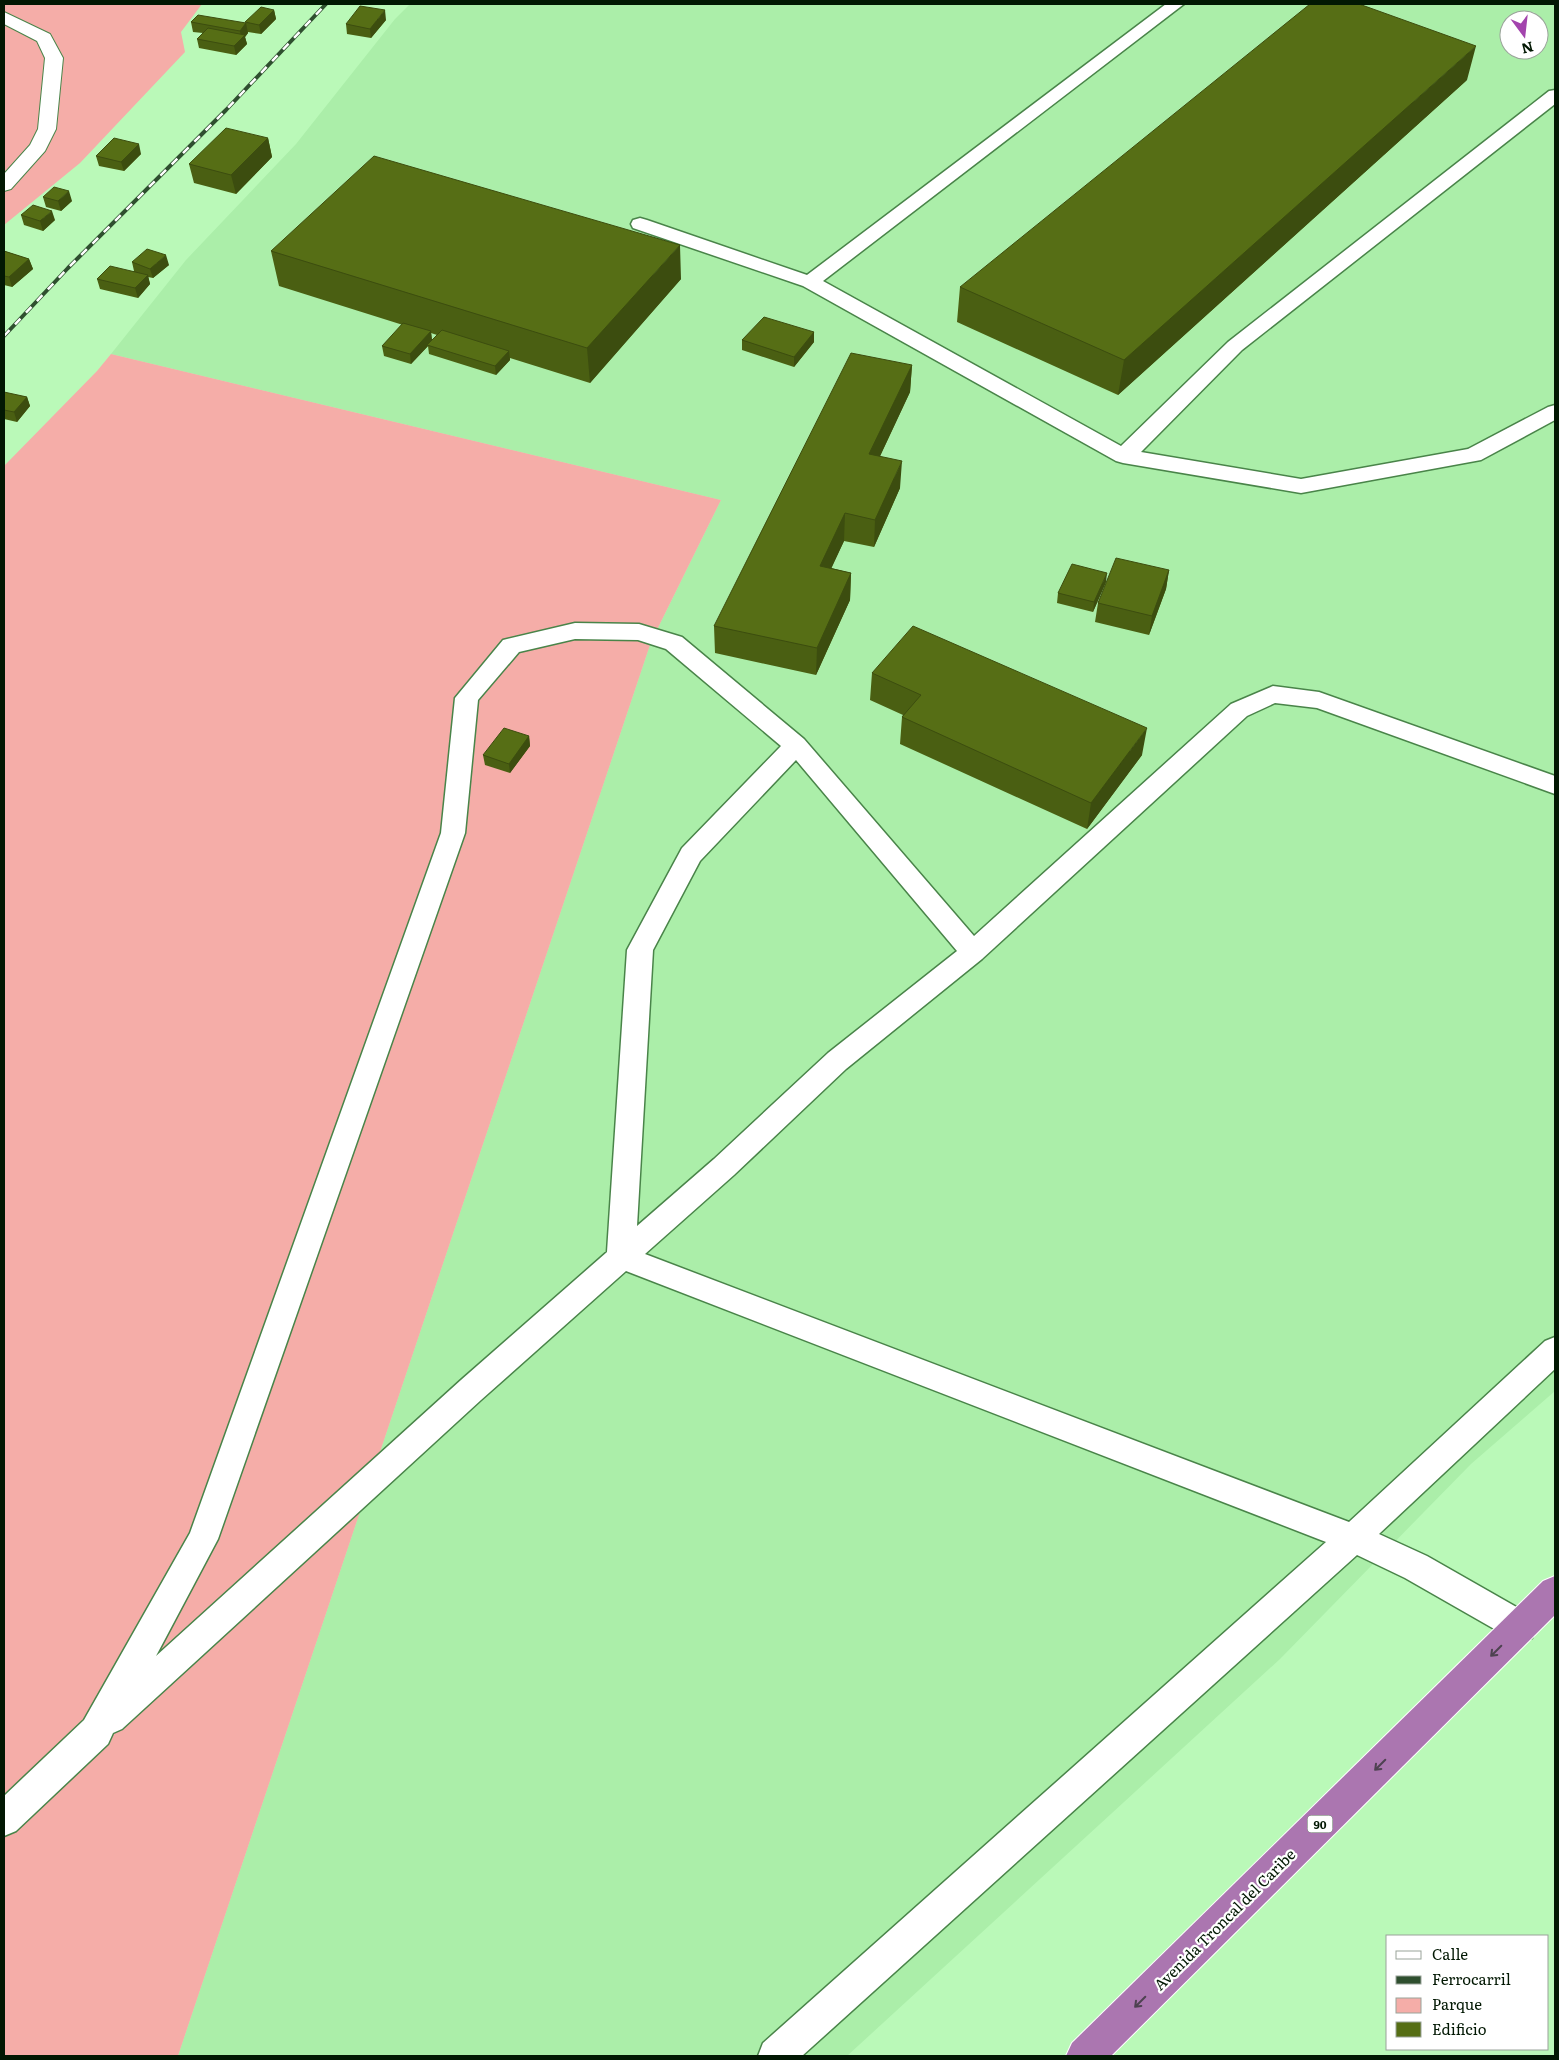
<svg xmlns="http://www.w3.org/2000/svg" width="1559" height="2060" font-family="Literata,serif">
<rect width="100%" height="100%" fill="#baf9b8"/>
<path fill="#abeea9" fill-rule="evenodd" d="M410,4H1555V1391L1471,1464L1280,1659L847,2056H178L651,642L721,500L111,354L186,260L296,144L395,19ZM1509,20H1539V50H1509Z"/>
<path fill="#f5ada8" d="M4,4H202L181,32L185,52L80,163L4,225Z
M111,354L721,500L651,642L178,2056H4V466L97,371Z"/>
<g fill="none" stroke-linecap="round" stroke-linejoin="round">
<g stroke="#498449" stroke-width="3">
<path id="lane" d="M1166,4H1184L823,281L1121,446L1228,342L1549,91L1555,90V104L1242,350L1141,452L1301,479L1468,449L1548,407L1555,405V420L1481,460L1301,493L1123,463L1116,461L803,286L633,228L631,224L633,220L640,218L647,220L807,275Z
M575,623L639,624L682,637L804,739L974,936L1231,704L1273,686L1319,692L1555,776V794L1317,708L1275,703L1247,716L982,959L846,1069L734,1175L645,1254L1349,1522L1545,1341L1555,1337V1369L1379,1534L1427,1556L1532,1616L1537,1627L1532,1638L1521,1642L1510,1638L1405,1578L1357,1555L802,2056H758L763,2043L1326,1542L626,1271L481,1400L122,1729L113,1733L108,1744L16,1831L4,1836V1796L84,1720L190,1533L441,833L455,698L503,640ZM575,639L638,640L666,649L781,746L682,848L627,950L607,1252L461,1380L156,1656L218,1539L465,833L478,700L519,652ZM796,760L957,951L828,1053L714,1159L637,1226L653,950L700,861Z"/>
</g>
<g stroke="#498449" stroke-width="2">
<path id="street" d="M4,12L50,34L63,58L56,129L45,151L11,189L4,191V174L30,145L38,129L45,58L37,41L4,24Z"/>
</g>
<g stroke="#fff" stroke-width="2">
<path id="highway" d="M1555,1576V1615L1111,2056H1066L1072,2043L1543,1581Z"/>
</g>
<use href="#lane" fill="#fff" fill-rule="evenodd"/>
<use href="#street" fill="#fff" fill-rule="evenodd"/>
<use href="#highway" fill="#ab76b0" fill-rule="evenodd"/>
<g stroke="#2f4f2f" stroke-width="4">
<path id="rail" d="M4,336L68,268L226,110L326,4"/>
</g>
<use href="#rail" stroke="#fff" stroke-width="2.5" stroke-dasharray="8" stroke-linecap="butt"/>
</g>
<path fill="#4a5f12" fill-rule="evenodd" d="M274,10L276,19L261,34L248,32V33L245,37L247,44L236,55L199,48L197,39L203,33L193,32L191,22L246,23L245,22Z
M386,20L371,38L347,34L346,24Z
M1467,80L1118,395L957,322L960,287Z
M268,138L272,157L236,194L194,183L189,164Z
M141,154L124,171L99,166L96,156Z
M43,197L72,201L61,211L46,207Z
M21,215L55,220L43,231L24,225Z
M4,251L29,259L33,269L12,287L4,285Z
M271,251L681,279L590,383L510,358V360L496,375L429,354L428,346L411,364L384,356L382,346L403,325L279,286ZM431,333L437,335L432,340Z
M132,262L169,265L153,278L148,277L150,284L138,298L100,289L97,279L134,271Z
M814,332V342L794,367L742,350V340Z
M912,365L910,392L880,456L900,488L874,547L844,541L831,568L851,573L850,600L816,675L715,653L714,626Z
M4,393L27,397L30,406L17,422L4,419Z
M1169,570L1166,589L1149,635L1095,622L1098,603Z
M1106,582L1093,612L1057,603L1058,593Z
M872,673L1142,755L1087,829L900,744L902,717L903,715L870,700Z
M529,736L530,746L510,773L485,765L483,755Z"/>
<path fill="#3c4d0f" d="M274,10L276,19L261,34L259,25Z
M385,10L386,20L371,38L370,29Z
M246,23L248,33L245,37L247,44L236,55L234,46L241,38L240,31Z
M1476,46L1467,80L1118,395L1124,360Z
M268,138L272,157L236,194L231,175Z
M139,144L141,154L124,171L121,162Z
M69,191L72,201L61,211L58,201Z
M52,211L55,220L43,231L40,221Z
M680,245L681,279L590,383L587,348Z
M166,255L169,265L153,278L150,269Z
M29,259L33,269L12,287L9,277Z
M148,275L150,284L138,298L135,288Z
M431,331L432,341L427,345L428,346L411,364L410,354Z
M814,332V342L794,367V357Z
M509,351L510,360L496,375L495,366Z
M912,365L910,392L868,482L869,454Z
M27,397L30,406L17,422L14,412Z
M902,461L900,488L874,547L875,520Z
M845,513L844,541L820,593V566Z
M1169,570L1166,589L1149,635L1152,616Z
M851,573L850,600L816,675L817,648Z
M1107,573L1106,582L1093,612L1094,602Z
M1147,728L1142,755L1087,829L1091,803Z
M529,736L530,746L510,773L509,764Z"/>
<path fill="#566e15" stroke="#3c4d0f" d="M1310,4H1359L1476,46L1124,360L960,287Z
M360,6L385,10L370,29L346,24Z
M261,7L274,10L259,25L245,22Z
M198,15L246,23L240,31L191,22Z
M208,28L245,35L234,46L197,39Z
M226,128L268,138L231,175L189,164Z
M114,138L139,144L121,162L96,156Z
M374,156L680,245L587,348L271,251Z
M54,187L69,191L58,201L43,197Z
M33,205L52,211L40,221L21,215Z
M147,249L166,255L150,269L132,262Z
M4,251L29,259L9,277L4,276Z
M110,266L148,275L135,288L97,279Z
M764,317L814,332L794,357L742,340Z
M403,323L431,331L410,354L382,346Z
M442,330L509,351L495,366L427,345Z
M851,353L912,365L869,454L902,461L875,520L845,513L820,566L851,573L817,648L714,626Z
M4,392L27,397L14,412L4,410Z
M1116,558L1169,570L1152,616L1098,603Z
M1072,564L1107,573L1094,602L1058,593Z
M913,626L1147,728L1091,803L902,717L921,695L872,673Z
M504,728L529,736L509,764L483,755Z"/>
<defs><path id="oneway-shaft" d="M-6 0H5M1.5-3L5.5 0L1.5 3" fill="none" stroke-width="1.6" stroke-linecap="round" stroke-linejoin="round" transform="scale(1.25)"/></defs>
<g stroke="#4e4251">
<use href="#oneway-shaft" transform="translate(1496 1651) rotate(135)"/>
<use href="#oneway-shaft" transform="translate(1380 1765) rotate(135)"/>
<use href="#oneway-shaft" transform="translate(1140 2002) rotate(135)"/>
</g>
<g text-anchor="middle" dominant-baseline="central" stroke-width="4.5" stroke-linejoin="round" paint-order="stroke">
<rect fill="#fff" stroke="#4e5d4f" stroke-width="1" x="1307.5" y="1815.5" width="25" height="17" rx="4"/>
<g font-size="11" font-weight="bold" fill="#021803">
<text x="1320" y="1824">90</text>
</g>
<g font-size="15" fill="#021803" stroke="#fff">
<text transform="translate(1224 1919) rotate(-45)">Avenida Troncal del Caribe</text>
</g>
</g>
<rect width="1559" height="2060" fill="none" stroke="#021803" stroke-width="10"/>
<rect x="1386" y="1935" width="162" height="115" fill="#ffffff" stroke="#9aa39a"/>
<rect x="1396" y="1951" width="25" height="8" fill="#ffffff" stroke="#9aa39a"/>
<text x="1432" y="1960" font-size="15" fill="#021803">Calle</text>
<rect x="1396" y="1976" width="25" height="8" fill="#2f4f2f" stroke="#9aa39a"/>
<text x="1432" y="1985" font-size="15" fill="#021803">Ferrocarril</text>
<rect x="1396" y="1998" width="25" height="15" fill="#f5ada8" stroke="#9aa39a"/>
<text x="1432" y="2010" font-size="15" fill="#021803">Parque</text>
<rect x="1396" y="2022" width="25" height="15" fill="#566e15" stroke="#9aa39a"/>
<text x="1432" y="2035" font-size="15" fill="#021803">Edificio</text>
<g transform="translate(1524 35) rotate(165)"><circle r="24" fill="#ffffff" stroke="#9aa39a"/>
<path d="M0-4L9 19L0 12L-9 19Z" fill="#a344ad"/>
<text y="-8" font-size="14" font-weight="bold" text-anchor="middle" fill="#021803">N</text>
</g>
</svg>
